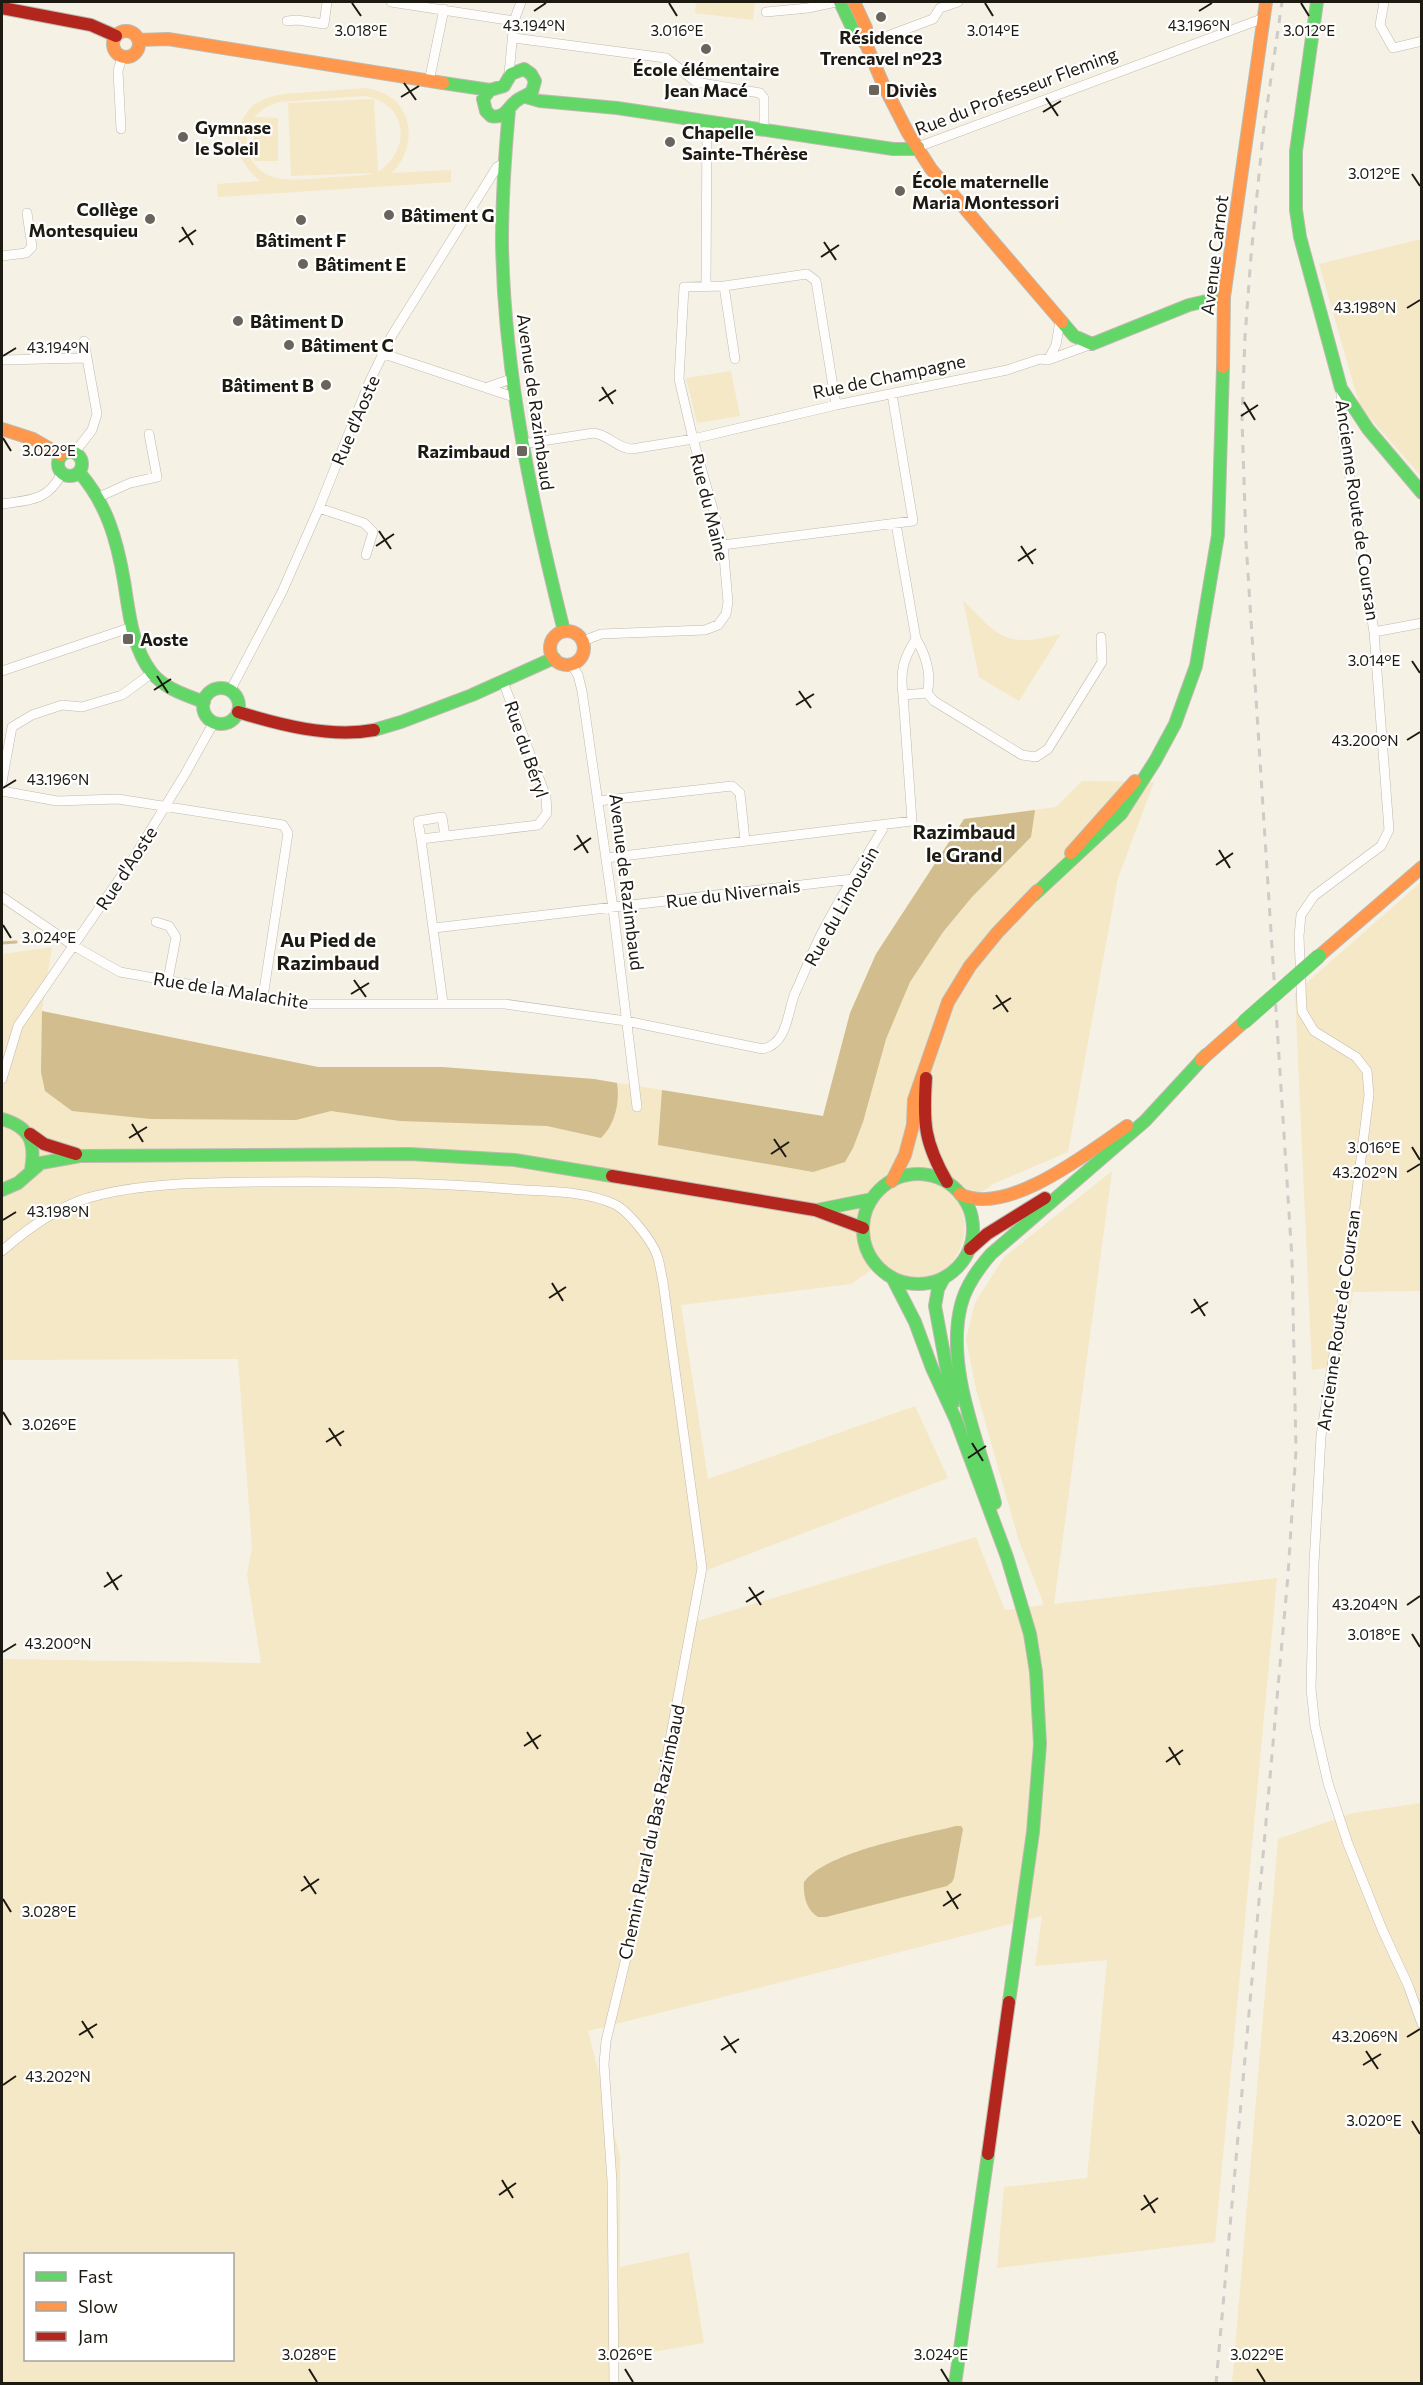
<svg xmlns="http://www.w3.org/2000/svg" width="1423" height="2385" font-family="Commissioner,sans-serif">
<rect width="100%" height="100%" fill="#f6f1e5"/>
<path fill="#f5e8c7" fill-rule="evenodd" d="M696,2H755L753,20L695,13Z
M364,88C411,92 422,142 392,173L451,170V182L218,197L217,184L260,181C246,169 234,153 238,133C247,93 280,94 312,92C329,91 347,89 364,88ZM365,96C408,104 412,149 378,172L374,99L288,103L291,176L374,173C361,177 345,176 332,177C304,179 262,189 249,154C244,142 247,130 253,119L254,161H278V118L254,117L266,107L278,102Z
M1421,239H1422L1421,476L1360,407L1319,264Z
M731,371L740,416L697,423L686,378Z
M963,600C1000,638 1005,648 1061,634L1019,701L979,677Z
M1082,781L1154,782L1118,878L1068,1152L993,1184L961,1207C979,1259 924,1303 883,1262L851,1284L681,1305L708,1479L915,1406L948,1478L702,1572L697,1621L976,1537L1005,1610L1044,1605L1018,1538L976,1389L966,1339L975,1303L1004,1257L1112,1171L1054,1604L1277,1578L1215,2242L997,2268L1004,2187L1087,2178L1107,1960L1035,1966L1042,1916L588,2031L620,2156V2267L689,2252L704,2343L617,2358L614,2383H2V1659L261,1663L247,1574L252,1547L238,1359L2,1360V954L52,947L42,1011L318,1067H442L594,1079L823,1116L850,1013L876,954L964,819L1056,807ZM26,2254H232V2360H26Z
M1421,882V1291L1353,1292L1341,1365L1312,1370L1295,993Z
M1421,1803V2383L1232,2384L1278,1839L1353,1813Z"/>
<path fill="#d1bd8d" d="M1035,810L1031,837L972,897L943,932L910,982L886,1039L863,1122L853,1148L845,1162L813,1172L658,1145L662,1090L823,1116L850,1013L876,954L964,819Z
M42,1011L318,1067H442L594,1079L617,1083C620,1103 615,1124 601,1138L547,1126L400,1121L331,1111L296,1120L151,1119L72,1111L45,1091L41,1072Z
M956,1826H961L963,1829L954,1878L952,1882L947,1886L826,1917H818C806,1910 803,1895 804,1882C828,1851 917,1836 956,1826Z"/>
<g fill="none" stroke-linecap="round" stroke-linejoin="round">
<path stroke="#d1bd8d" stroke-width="3" d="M2,943L16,942"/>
<g stroke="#bebab0" stroke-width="10">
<path id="street" d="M391,2L514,21
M1384,2L1380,25L1393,48L1422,41
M766,12L808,8L836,2
M287,21L297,20L324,24L327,2
M514,38L666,58L696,82L760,93L764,98V131
M866,44L933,19L940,8L958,2
M509,74L514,21L521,2
M429,82L444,9
M121,129L118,71L122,57
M918,147L1264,18
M2,256L26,253L32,247L27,213
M706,286L707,122
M724,286L735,359
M384,354L514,397
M2,360L86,358
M1048,360L1056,345L1060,321
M488,387L511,379
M1341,391L1342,427L1374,632L1389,830L1381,846L1314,896L1301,915L1299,936L1302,1011L1314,1031L1356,1057L1367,1071L1369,1095L1346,1278L1321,1436L1314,1564L1311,1689L1315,1726L1328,1783L1348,1844L1382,1929L1408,1985L1422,2024
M522,444L594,433C611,436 616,448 632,449L693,439L836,405L1007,370L1040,359L1048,360L1092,344
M75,452L92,430L97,414L84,341
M99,497L130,483L157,477L149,434
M2,504C30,500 48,501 62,473
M319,508L364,523L373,532L366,555
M896,524L916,639
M723,545L913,521L892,394
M1374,632L1422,623
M916,639C926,655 932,675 927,693L903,695C900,671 903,659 916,639Z
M583,641L601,634L705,630L718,625L726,614L728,602L723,545L693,439L679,379L684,287L724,286L807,274L816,281L836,405
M571,664L578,675L582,691L613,908L637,1107
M2,671L132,627
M230,691L282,592L319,508L369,383L391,337L497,167L503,164
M927,693L934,701L1022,755L1036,757L1048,749L1102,662L1101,637
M2,782L12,727L32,715L62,705L82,707L122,695L152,673
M2,791L57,801L118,799L283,825L288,833L263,997
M598,801L732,786L740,793L745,841
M421,839L418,821L442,817L445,836
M606,858L912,821L903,695
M2,897L74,946L120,972L301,1004H505L626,1021L763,1049C788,1043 787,1013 795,993C805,972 813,949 824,929C842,893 865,860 885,825
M156,922L169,926L176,937L168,980
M434,928L853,879
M443,1003L421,839L538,825L547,813L546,797L504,684
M2,1079L18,1026L131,862L185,774L214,722
M2,1251C29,1227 62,1203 99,1195C151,1182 208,1183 261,1182C345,1181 427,1182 511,1189C544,1192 583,1190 614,1204C628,1210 652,1241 657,1255C660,1264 661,1273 663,1282L702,1568L641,1896L606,2041L604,2064L612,2181L614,2384"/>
</g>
<g stroke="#bebab0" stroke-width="14">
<path id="fast" d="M840,2L855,34L866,44
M1317,2L1296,151V210L1300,237L1341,388L1368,429L1422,493
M443,83L490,90L504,86L511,74L524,69L531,74L535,81L532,92C527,95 524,96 519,99C508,105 507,119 491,116L486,111L483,99L490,90
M526,97L540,101L617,108L893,149H914L918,147
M509,110C505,154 502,197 502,242C504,374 532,503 564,631
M1062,322L1074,336L1092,344L1189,305L1224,297
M58 464a12 12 0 1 1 24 0a12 12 0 1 1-24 0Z
M79,472C107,504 117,540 124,581C129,612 132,648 152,673C165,689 186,695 204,702
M203 706a18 18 0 1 1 36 0a18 18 0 1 1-36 0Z
M374,730L401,722L472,695L554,658
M1034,895L1121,814L1155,761L1175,724L1196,666L1218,535L1223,367
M2,1119C30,1127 36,1142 31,1170
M863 1229a55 55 0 1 1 110 0a55 55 0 1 1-110 0Z
M2,1190L18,1183L41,1163L80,1156L410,1154L515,1160L612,1176
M817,1210L872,1199
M944,1278L938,1289L935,1306L953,1403
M893,1279L915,1322L932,1368L956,1420L1007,1557L1030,1634L1036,1672L1040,1744L1033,1832L1009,2002
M995,1503C979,1443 945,1368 961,1305C966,1285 978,1269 991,1254L1145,1121L1206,1055
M955,2384L988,2154"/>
</g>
<g stroke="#bebab0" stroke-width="14">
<path id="slow" d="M854,2L866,28V44L883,84L908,133L931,169L1062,322
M113 44a13 13 0 1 1 26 0a13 13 0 1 1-26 0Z
M139,40L168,39L443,83
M1223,367L1224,297L1266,2
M2,429L33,439L61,455
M550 648a17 17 0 1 1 34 0a17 17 0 1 1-34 0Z
M1071,853L1135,781
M1319,956L1422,867
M1201,1060L1244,1022
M892,1181L905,1155L913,1125L914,1100L948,1002L970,966L997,933L1037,891
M960,1194C1006,1218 1089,1152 1127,1126"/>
</g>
<g stroke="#bebab0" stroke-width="14">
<path id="jam" d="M2,8L91,25L116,36
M238,712C280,725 330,738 374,730
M926,1078C923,1123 924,1142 947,1182
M30,1134L44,1144L76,1154
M612,1176L815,1210L863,1228
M970,1249L987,1234L1045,1198
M988,2154L1009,2002"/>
</g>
<use href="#street" stroke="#fefdfb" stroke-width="9"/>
<use href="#fast" stroke="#63d668" stroke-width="12"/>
<use href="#slow" stroke="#ff974d" stroke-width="12"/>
<use href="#jam" stroke="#b3261e" stroke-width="12"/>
<path stroke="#cdccc8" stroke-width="3" stroke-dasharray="8 8" stroke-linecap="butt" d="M1216,2384L1288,1575L1296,1450L1292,1259L1246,542L1242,419L1245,337L1251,256L1263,134L1282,2"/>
<g stroke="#bebab0" stroke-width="15" stroke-linecap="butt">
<path id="fast-bridge" d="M1244,1022L1319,956"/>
</g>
<use href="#fast-bridge" stroke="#63d668" stroke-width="14"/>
</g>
<path fill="none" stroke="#1d1a12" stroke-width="2" d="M352,3L361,16M669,3L677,16M985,3L993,16M1301,3L1309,16M534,11L546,3M1199,11L1212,3M404,83L416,100M401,97L419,86M1046,98L1058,116M1043,112L1061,101M1412,174L1420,186M182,227L193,245M179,242L196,230M824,242L836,260M821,257L839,245M1407,308L1420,300M3,356L16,348M602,387L613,404M599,401L616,390M1244,402L1255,420M1241,416L1258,405M3,438L11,451M379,531L391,549M376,546L394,534M1021,546L1033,564M1018,561L1036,549M1412,661L1420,673M157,676L168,693M154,690L171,679M799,691L811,708M796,705L814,694M1407,740L1420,732M3,788L16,780M577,835L588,853M574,850L591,838M1219,850L1230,868M1216,865L1233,853M3,925L11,938M354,980L366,997M351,994L369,983M996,995L1008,1012M993,1009L1011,998M132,1124L143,1142M129,1138L147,1127M774,1139L786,1157M1412,1147L1420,1160M771,1154L789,1142M1407,1172L1420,1164M3,1220L16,1212M552,1283L563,1301M549,1298L566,1287M1194,1299L1205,1316M1191,1313L1208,1302M3,1412L11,1425M329,1428L341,1446M326,1442L344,1431M972,1443L983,1461M968,1458L986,1446M107,1572L118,1590M104,1587L122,1575M749,1587L761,1605M746,1602L764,1591M1407,1605L1420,1596M1412,1634L1420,1647M3,1652L16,1644M527,1732L538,1749M524,1746L541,1735M1169,1747L1180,1765M1166,1762L1183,1750M304,1876L316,1894M301,1891L319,1879M947,1891L958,1909M3,1899L11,1912M943,1906L961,1894M82,2021L93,2038M79,2035L97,2024M724,2036L736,2053M1407,2037L1420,2029M721,2050L739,2039M1366,2051L1378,2069M1363,2065L1381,2054M3,2085L16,2076M1412,2121L1420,2134M502,2180L513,2198M499,2195L516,2183M1144,2195L1155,2213M1141,2210L1158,2198M309,2369L317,2382M625,2369L633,2382M941,2369L949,2382M1257,2369L1265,2382"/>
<g fill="#69655c" stroke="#fff" stroke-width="2">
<circle cx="881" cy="17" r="6"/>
<circle cx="706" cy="49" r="6"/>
<rect x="868" y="84" width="12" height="12" rx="3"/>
<circle cx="183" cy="137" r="6"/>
<circle cx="670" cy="142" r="6"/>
<circle cx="900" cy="191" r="6"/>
<circle cx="389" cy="215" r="6"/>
<circle cx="150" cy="219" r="6"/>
<circle cx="301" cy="220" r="6"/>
<circle cx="303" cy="264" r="6"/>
<circle cx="238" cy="321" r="6"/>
<circle cx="289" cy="345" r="6"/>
<circle cx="326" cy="385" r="6"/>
<rect x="516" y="445" width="12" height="12" rx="3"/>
<rect x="122" y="633" width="12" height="12" rx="3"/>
</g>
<g text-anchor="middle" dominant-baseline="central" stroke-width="4.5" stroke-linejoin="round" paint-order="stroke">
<g font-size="18" font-weight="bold" fill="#1d1a12" stroke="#fff" text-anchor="start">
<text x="881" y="37" text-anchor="middle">Résidence<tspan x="881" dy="21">Trencavel n°23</tspan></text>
<text x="706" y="69" text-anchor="middle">École élémentaire<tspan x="706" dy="21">Jean Macé</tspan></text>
<text x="886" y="90">Diviès</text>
<text x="195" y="127">Gymnase<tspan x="195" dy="21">le Soleil</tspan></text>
<text x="682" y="132">Chapelle<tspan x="682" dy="21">Sainte-Thérèse</tspan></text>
<text x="912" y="181">École maternelle<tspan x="912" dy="21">Maria Montessori</tspan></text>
<text x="138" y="209" text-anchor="end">Collège<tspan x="138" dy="21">Montesquieu</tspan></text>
<text x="401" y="215">Bâtiment G</text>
<text x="301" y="240" text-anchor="middle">Bâtiment F</text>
<text x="315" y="264">Bâtiment E</text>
<text x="250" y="321">Bâtiment D</text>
<text x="301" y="345">Bâtiment C</text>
<text x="314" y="385" text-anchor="end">Bâtiment B</text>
<text x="510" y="451" text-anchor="end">Razimbaud</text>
<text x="140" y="639">Aoste</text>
</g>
<g font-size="18" fill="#1d1a12" stroke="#fff">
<text transform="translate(1016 91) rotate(-21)">Rue du Professeur Fleming</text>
<text transform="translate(1214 255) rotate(-83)">Avenue Carnot</text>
<text transform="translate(889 376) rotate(-12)">Rue de Champagne</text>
<text transform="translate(536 402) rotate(82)">Avenue de Razimbaud</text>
<text transform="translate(355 420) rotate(-67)">Rue d'Aoste</text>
<text transform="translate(710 507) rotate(76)">Rue du Maine</text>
<text transform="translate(1358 510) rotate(82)">Ancienne Route de Coursan</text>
<text transform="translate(527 749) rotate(71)">Rue du Béryl</text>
<text transform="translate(126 868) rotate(-57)">Rue d'Aoste</text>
<text transform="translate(627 882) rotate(83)">Avenue de Razimbaud</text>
<text transform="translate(733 893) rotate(-7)">Rue du Nivernais</text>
<text transform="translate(841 906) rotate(-61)">Rue du Limousin</text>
<text transform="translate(231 990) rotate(9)">Rue de la Malachite</text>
<text transform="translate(1338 1320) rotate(-82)">Ancienne Route de Coursan</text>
<text transform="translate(651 1832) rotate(-78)">Chemin Rural du Bas Razimbaud</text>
</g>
<g font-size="20" font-weight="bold" fill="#1d1a12" stroke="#fff">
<text x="964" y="831">Razimbaud<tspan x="964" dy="23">le Grand</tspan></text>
<text x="328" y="939">Au Pied de<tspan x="328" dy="23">Razimbaud</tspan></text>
</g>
</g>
<g font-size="15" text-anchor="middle" fill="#1d1a12" stroke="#fff" stroke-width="4.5" stroke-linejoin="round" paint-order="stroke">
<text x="534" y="31">43.194°N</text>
<text x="1199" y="31">43.196°N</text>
<text x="361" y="36">3.018°E</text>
<text x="677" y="36">3.016°E</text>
<text x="993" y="36">3.014°E</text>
<text x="1309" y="36">3.012°E</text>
<text x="1374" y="179">3.012°E</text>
<text x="1365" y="313">43.198°N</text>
<text x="58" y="353">43.194°N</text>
<text x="49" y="456">3.022°E</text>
<text x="1374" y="666">3.014°E</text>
<text x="1365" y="746">43.200°N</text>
<text x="58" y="785">43.196°N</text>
<text x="49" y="943">3.024°E</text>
<text x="1374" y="1153">3.016°E</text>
<text x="1365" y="1178">43.202°N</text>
<text x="58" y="1217">43.198°N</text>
<text x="49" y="1430">3.026°E</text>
<text x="1365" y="1610">43.204°N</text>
<text x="1374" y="1640">3.018°E</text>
<text x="58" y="1649">43.200°N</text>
<text x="49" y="1917">3.028°E</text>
<text x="1365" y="2042">43.206°N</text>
<text x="58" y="2082">43.202°N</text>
<text x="1374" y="2126">3.020°E</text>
<text x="309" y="2360">3.028°E</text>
<text x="625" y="2360">3.026°E</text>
<text x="941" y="2360">3.024°E</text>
<text x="1257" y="2360">3.022°E</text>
</g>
<rect width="1423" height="2385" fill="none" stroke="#1d1a12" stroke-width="6"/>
<rect x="24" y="2253" width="210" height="108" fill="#ffffff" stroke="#a5a3a0" stroke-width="1.5"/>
<rect x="36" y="2272" width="30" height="9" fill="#63d668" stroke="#a5a3a0" stroke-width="1.5"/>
<text x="78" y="2283" font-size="18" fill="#1d1a12">Fast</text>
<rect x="36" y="2302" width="30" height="9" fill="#ff974d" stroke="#a5a3a0" stroke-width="1.5"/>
<text x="78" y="2313" font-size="18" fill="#1d1a12">Slow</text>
<rect x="36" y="2332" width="30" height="9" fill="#b3261e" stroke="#a5a3a0" stroke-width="1.5"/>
<text x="78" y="2343" font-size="18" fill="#1d1a12">Jam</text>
</svg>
